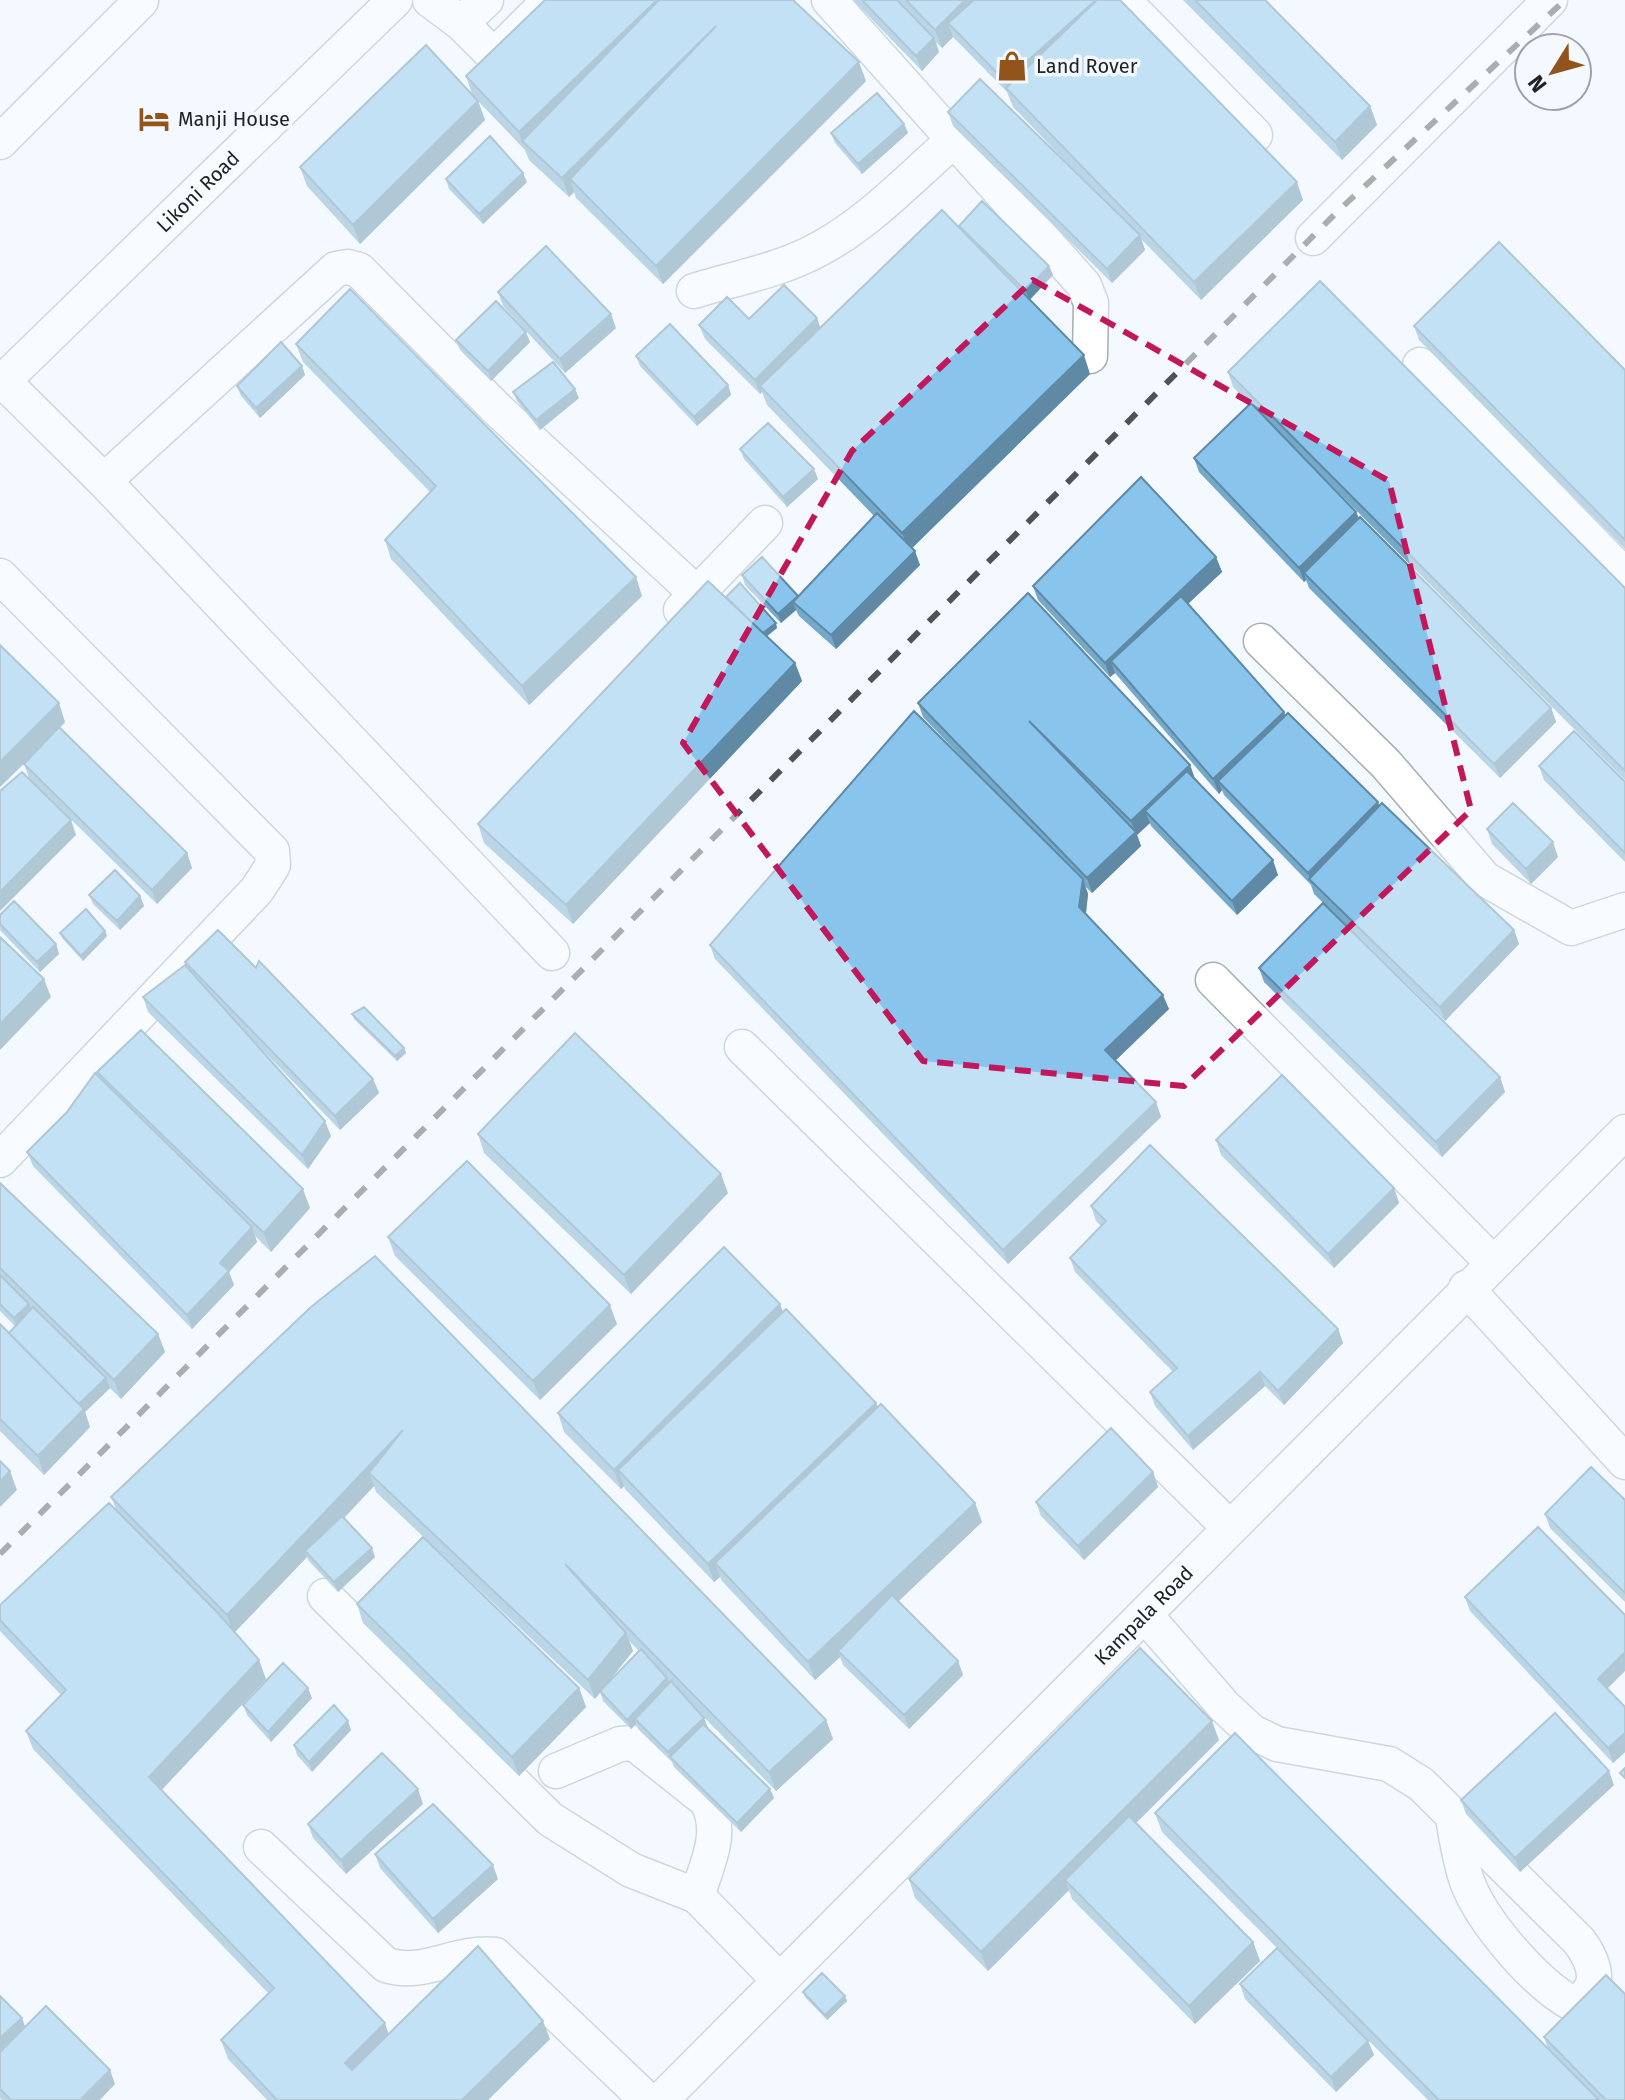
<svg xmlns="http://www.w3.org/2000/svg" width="1625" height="2100" font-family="'Fira Sans',sans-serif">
<rect width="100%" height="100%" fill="#f3f9fe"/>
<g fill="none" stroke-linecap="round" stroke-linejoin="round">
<g stroke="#a7aeb2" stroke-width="37">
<g id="minor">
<path d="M430,0L461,23L486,0"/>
<path d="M829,0L1084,285L1091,303L1090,356"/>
<path d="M1123,0L1255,135"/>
<path d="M461,23L490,52L502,48L550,0"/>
<path d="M0,142L141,1"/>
<path d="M1313,238L1550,0"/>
<path d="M694,291C736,278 782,270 821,248C871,221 912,176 954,140"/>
<path d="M1420,365L1625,576"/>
<path d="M3,381L104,481L552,953"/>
<path id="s1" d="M0,384L395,0"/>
<path d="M104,481L336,269L348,267L359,270L498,410L696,593"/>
<path d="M0,576L272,851L273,865L257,890L0,1160"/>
<path d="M681,610L765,523"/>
<path d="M1261,641L1386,764L1485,879L1571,928L1625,910"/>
<path d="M1213,980L1492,1262"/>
<path d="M742,1047L1229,1527"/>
<path d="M1466,1288L1625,1462"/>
<path d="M325,1596L550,1819L631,1870L697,1896L779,1980"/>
<path d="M1145,1615L1224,1706L1252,1732L1277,1744L1389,1764L1421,1784L1579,1941C1596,1964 1604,1990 1573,2004C1536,1984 1484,1924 1468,1884C1460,1863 1457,1840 1453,1818"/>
<path d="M556,1771L620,1744L634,1743L707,1801C724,1833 707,1864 697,1896"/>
<path d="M261,1847L386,1965C425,1977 454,1951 495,1955L647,2100"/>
<path id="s2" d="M661,2100L1625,1132"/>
</g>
</g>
<use href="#minor" stroke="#fff" stroke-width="34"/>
<path stroke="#505356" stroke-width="6" stroke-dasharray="14 14" stroke-linecap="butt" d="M0,1554L1337,212L1565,0"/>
</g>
<path fill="#75a9ca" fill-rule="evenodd" d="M853,0H1120L1303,200L1201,300L1141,239L1145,250L1112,283L953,126L948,112L1098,195L1013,107L1007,92L953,37L942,48L936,42L939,52L922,71Z
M1183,0H1265L1370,106L1377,125L1342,160Z
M466,76L866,81L663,284L576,198L574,192L569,197L529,160L525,150L478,101L485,120L360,244L307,186L300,167L472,94Z
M904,124L908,133L862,174L835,143L831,133Z
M446,179L527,182L483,224L449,189Z
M960,228L1049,266L1053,275L1030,300L1090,374L912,548L920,565L836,649L799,616L796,610L781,623L745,585L742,575L798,596V597L874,516L767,405L762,392L760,394L705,339L699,325L749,319L820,327Z
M498,292L616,328L565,373L503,306Z
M1414,326L1625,370V549L1419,340Z
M456,340L530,342L491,381L460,350Z
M296,344L642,596L529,705L391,559L385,540L430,492L303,362Z
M636,356L728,385L731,395L697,426L640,366Z
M302,366L305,375L260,418L241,396L237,386Z
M1228,372L1625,588V780L1304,458L1356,512L1359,518L1551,708L1556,722L1500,778L1309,588L1306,580L1304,582L1199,472L1194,458L1250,404L1233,387Z
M513,392L579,398L540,430L517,401Z
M740,449L818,479L787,507L744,459Z
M1216,557L1222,572L1188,604L1284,712L1285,716L1379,806L1514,930L1519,944L1445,1021L1314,894L1311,885L1224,795L1222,790L1219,794L1115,673L1110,677L1038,600L1033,586Z
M726,597L777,628L767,636L795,663L802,681L573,924L484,843L478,824Z
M0,645L65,722L60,728L187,853L192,868L157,904L29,778L24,764L0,787Z
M918,703L1190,765L1195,779L1278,875L1237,915L1151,826L1150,823L1137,835L1141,846L1092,893L1085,886L1088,894L1086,913L1169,1009L1115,1060L1156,1102L1161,1117L1008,1264L715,959L710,945L998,795L923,717Z
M1539,766L1625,782V862L1544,780Z
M1487,829L1558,857L1531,884L1492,844Z
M89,895L140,896L144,906L120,930L93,904Z
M0,915L56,944L59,954L40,972L0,930Z
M105,931L107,936L83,961L62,938L60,933Z
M185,962L256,968L373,1079L379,1093L340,1130L249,1036L331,1136L308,1169L148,1012L143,997L188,968Z
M1259,968L1500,1077L1505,1092L1442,1157L1264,982Z
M352,1014L404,1048L406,1053L397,1061L354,1019Z
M97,1072L310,1208L271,1252L255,1236L257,1242L229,1272L234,1285L192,1329L33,1166L27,1152L67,1112L99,1076Z
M478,1134L728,1193L631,1294L484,1153Z
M1216,1140L1394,1188L1399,1203L1334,1268L1221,1155Z
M0,1183L158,1334L165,1352L121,1399L110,1388L85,1412L90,1427L44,1475L0,1431V1324L9,1333L15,1326L0,1311Z
M1091,1206L1338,1329L1343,1343L1284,1405L1265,1386L1193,1450L1155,1406L1150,1392L1173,1372L1075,1272L1070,1258L1101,1226L1096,1221Z
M388,1237L617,1324L540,1400L395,1256Z
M780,1304L783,1312L876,1403L878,1408L975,1503L982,1522L898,1601L958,1661L963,1675L909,1729L843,1665L840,1657L815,1680L722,1581L720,1577L714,1582L625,1489L624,1486L621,1489L564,1432L558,1413Z
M311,1307L826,1720L833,1739L776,1791L696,1709L707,1728L770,1789L774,1798L741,1832L674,1767L672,1762L638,1729L636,1724L631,1729L603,1701L600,1692L595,1699L376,1492L374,1486L344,1518L375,1557L338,1592L308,1560L307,1557L235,1632L266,1679L161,1790L389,2034L550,2039L488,2100H267L228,2059L221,2040L268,1993L33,1749L26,1731L61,1695L0,1631V1605L116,1509L111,1497ZM629,1641L639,1651L609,1681L633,1651Z
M1153,1472L1158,1487L1084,1560L1041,1516L1036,1502Z
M1625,1500V1602L1550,1528L1545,1514Z
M1465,1597L1607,1689L1625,1707V1752L1613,1763L1470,1611Z
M357,1604L579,1688L586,1707L519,1776L363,1623Z
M312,1698L271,1742L247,1715L243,1705Z
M351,1730L312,1772L297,1755L294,1745Z
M1219,1740L1136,1823L1253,1942L1260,1961L1195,2024L1072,1899L1069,1890L988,1971L915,1898L909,1879Z
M1614,1785L1520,1872L1466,1814L1461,1800Z
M423,1804L346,1874L313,1838L308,1824Z
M1155,1813L1548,2049L1544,2037L1625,2100H1428L1354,2026L1368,2041L1374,2055L1336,2092L1245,1999L1240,1984L1277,1948L1162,1832Z
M375,1854L498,1879L438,1933L380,1868Z
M803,1992L845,1996L847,2001L827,2020L805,1997Z
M0,1996L25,2027L115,2084L100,2100H2L0,2098Z"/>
<path fill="#5f89a4" d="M657,0H683L522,142L519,132Z
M965,0H991L948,23L953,37L942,48L935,30Z
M1096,0L1009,92L1005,81Z
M716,26L570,179L574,192L569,197L562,178Z
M934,38L939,52L922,71L916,56Z
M859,62L866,81L663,284L656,266Z
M478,101L485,120L360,244L353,225Z
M1370,106L1377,125L1342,160L1335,142Z
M904,124L908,133L862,174L858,164Z
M523,173L527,182L483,224L479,214Z
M1297,182L1303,200L1201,300L1194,282Z
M1140,235L1145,250L1112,283L1107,269Z
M1049,266L1053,275L1029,300L1026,291Z
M611,314L616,328L565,373L560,359Z
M817,318L822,332L760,386L762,392L760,394L755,380Z
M526,332L530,342L491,381L488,371Z
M1084,355L1090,374L909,551L902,533Z
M302,366L305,375L260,418L256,408Z
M728,385L731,395L697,426L694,417Z
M575,389L579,398L540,430L536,420Z
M814,469L818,479L787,507L783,497Z
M1356,512L1362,526L1304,573L1306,580L1304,582L1299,568Z
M915,551L920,565L836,649L831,635Z
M1216,557L1222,572L1118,669L1111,661L1115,673L1110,677L1105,663Z
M636,577L642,596L529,705L522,686Z
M798,596L801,605L793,602L796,610L781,623L778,614Z
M776,623L777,628L761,641L759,636Z
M795,663L802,681L573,924L566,905Z
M59,703L65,722L0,787V762Z
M1551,708L1556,722L1500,778L1494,764Z
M1284,712L1289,726L1218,781L1222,790L1219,794L1213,779Z
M1190,765L1195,779L1145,811L1150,823L1137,835L1141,846L1092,893L1087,878L1135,832L1131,821Z
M1378,802L1383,816L1311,882L1308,873Z
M71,820L76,835L0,911V892Z
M1553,842L1558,857L1531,884L1526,869Z
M187,853L192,868L157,904L152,890Z
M1273,860L1278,875L1237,915L1232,901Z
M1083,879L1088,894L1085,921L1079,907Z
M140,896L144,906L120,930L117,921Z
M1514,930L1519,944L1445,1021L1440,1007Z
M105,931L107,936L83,961L81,956Z
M56,944L59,954L40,972L37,962Z
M44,979L51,997L0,1050V1024Z
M1163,995L1169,1009L1111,1065L1105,1050Z
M404,1048L406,1053L397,1061L395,1056Z
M1500,1077L1505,1092L1442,1157L1436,1142Z
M373,1079L379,1093L340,1130L335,1116Z
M1156,1102L1161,1117L1008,1264L1003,1250Z
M325,1121L331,1136L308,1169L302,1155Z
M721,1174L728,1193L631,1294L624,1275Z
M1394,1188L1399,1203L1334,1268L1328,1254Z
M303,1189L310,1208L271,1252L264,1233Z
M252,1227L257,1242L229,1272L234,1285L192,1329L187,1315L220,1263Z
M29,1304L32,1314L17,1328L14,1318Z
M780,1304L787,1323L618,1470L624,1486L621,1489L614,1470Z
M610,1305L617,1324L540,1400L533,1381Z
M1338,1329L1343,1343L1284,1405L1278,1391Z
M158,1334L165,1352L121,1399L114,1380Z
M1260,1372L1265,1386L1193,1450L1188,1436Z
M106,1378L110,1388L85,1412L90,1427L44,1475L38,1456L77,1406Z
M876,1403L882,1421L715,1563L720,1577L714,1582L708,1564Z
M403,1430L369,1473L374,1486L309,1555L305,1551L307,1557L233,1634L227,1615Z
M10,1471L17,1490L0,1507V1482Z
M1153,1472L1158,1487L1084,1560L1078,1546Z
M975,1503L982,1522L842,1655L838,1651L840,1657L815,1680L808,1662Z
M372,1548L375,1557L338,1592L334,1582Z
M626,1633L633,1651L595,1699L588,1680Z
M1625,1652V1671L1603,1693L1598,1679Z
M259,1660L266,1679L156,1796L149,1777Z
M958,1661L963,1675L909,1729L904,1715Z
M667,1678L671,1687L635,1719L636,1724L631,1729L627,1720Z
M308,1688L312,1698L271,1742L268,1732Z
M579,1688L586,1707L519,1776L512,1757Z
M704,1718L708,1728L670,1757L672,1762L668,1752Z
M826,1720L833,1739L776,1791L769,1772Z
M348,1721L351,1730L312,1772L309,1762Z
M1212,1721L1219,1740L1072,1887L1065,1880L1069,1890L988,1971L981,1952Z
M1625,1733V1752L1613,1763L1608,1748Z
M1609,1771L1614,1785L1520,1872L1515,1858Z
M418,1789L423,1804L346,1874L341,1860Z
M770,1789L774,1798L741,1832L737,1823Z
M493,1865L498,1879L438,1933L433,1919Z
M1253,1942L1260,1961L1195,2024L1189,2006Z
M845,1996L847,2001L827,2020L825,2015Z
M22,2018L27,2032L0,2057V2038Z
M543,2021L550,2039L488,2100H462Z
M385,2023L391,2041L352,2082L345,2063Z
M1368,2041L1374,2055L1336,2092L1331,2077Z
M110,2070L115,2084L99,2100H80Z"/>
<path fill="#88c4eb" stroke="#5f89a4" stroke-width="2" d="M545,0H657L519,132L466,76Z
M659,0H793L859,62L656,266L570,179L716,26L562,178L522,141Z
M862,0H897L934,38L916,56Z
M906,0H965L935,30Z
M974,0H1096L1005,81L948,23Z
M1097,0H1120L1297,182L1194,282L1006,88Z
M1195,0H1265L1370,106L1335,142Z
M426,45L478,101L353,225L300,167Z
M980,79L1140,235L1107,269L948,112Z
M877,93L904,124L858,164L831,133Z
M490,136L523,173L479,214L446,179Z
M982,201L1049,266L1026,291L959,226Z
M942,210L1084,355L902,533L760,386Z
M1499,242L1625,370V540L1414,326Z
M546,246L611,314L560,359L498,292Z
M1320,281L1625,588V771L1228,372Z
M784,285L817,318L755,380L699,325L727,297L749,319Z
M350,289L636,577L522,686L385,540L436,486L296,344Z
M496,301L526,332L488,371L456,340Z
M670,324L728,385L694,417L636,356Z
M281,342L302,366L256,408L237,386Z
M553,362L575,389L536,420L513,392Z
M1251,403L1356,512L1299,568L1194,458Z
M768,423L814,469L783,497L740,449Z
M1141,477L1216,557L1105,663L1033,586Z
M877,513L915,551L831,635L793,602Z
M1360,517L1551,708L1494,764L1304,573Z
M762,557L798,596L778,614L742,575Z
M708,581L795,663L566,905L478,824Z
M740,583L776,623L763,633L726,597Z
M1028,593L1190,765L1131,821L1029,721L1136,832L1087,878L918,703Z
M1181,596L1284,712L1213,779L1111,661Z
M0,645L59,703L0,762Z
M914,711L1083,879L1079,907L1163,995L1105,1050L1156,1102L1003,1250L710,945Z
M1288,713L1378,802L1308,873L1218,781Z
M59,727L187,853L152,890L24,764Z
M1574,731L1625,782V853L1539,766Z
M1187,771L1273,860L1232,901L1145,811Z
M22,772L71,820L0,892V791Z
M1382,803L1514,930L1440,1007L1309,879Z
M1513,803L1553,842L1526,869L1487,829Z
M115,870L140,896L117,921L89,895Z
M14,901L56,944L37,962L0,924V915Z
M1323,903L1500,1077L1436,1142L1259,968Z
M86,909L105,931L81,956L60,933Z
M218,930L256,968L259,961L373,1079L335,1116L185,962Z
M0,937L44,979L0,1024Z
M185,965L325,1121L302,1155L143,997Z
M364,1007L404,1048L395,1056L352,1014Z
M141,1030L303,1189L264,1233L97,1072Z
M575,1033L721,1174L624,1275L478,1134Z
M95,1073L252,1227L220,1263L229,1271L187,1315L27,1152L67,1112Z
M1282,1075L1394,1188L1328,1254L1216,1140Z
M1150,1145L1338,1329L1278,1391L1260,1372L1188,1436L1150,1392L1177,1368L1070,1258L1106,1221L1091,1206Z
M467,1161L610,1305L533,1381L388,1237Z
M0,1183L158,1334L114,1380L0,1268Z
M724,1247L780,1304L614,1470L558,1413Z
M375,1256L826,1720L769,1772L565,1564L626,1633L588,1680L369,1473L403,1430L227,1615L111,1497L311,1307Z
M0,1275L29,1304L14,1318L0,1304Z
M33,1307L106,1378L79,1404L9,1333Z
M786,1309L876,1403L708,1564L618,1470Z
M0,1324L84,1409L38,1456L0,1419Z
M881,1404L975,1503L808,1662L715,1563Z
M1111,1428L1153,1472L1078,1546L1036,1502Z
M0,1461L10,1471L0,1482Z
M1591,1467L1625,1500V1593L1545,1514Z
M109,1503L217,1612L259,1660L149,1777L385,2023L345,2063L352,2070L478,1946L543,2021L462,2100H277L221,2040L274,1988L26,1731L66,1690L0,1620V1605Z
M342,1516L372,1548L334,1582L305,1551Z
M1538,1527L1625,1615V1652L1598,1679L1625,1707V1733L1608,1748L1465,1597Z
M423,1537L579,1688L512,1757L357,1604Z
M892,1595L958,1661L904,1715L838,1651Z
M1140,1648L1212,1721L981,1952L909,1879Z
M641,1649L667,1678L627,1720L600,1691Z
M283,1663L308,1688L268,1732L243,1705Z
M671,1681L704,1718L668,1752L635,1719Z
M334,1705L348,1721L309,1762L294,1745Z
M1555,1713L1609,1771L1515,1858L1461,1800Z
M703,1724L770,1789L737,1823L670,1757Z
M1235,1733L1599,2100H1439L1155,1813Z
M382,1753L418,1789L341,1860L308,1824Z
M1625,1768V1778L1620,1773Z
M433,1804L493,1865L433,1919L375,1854Z
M1129,1816L1253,1942L1189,2006L1065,1880Z
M1277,1948L1368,2041L1331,2077L1240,1984Z
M822,1973L845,1996L825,2015L803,1992Z
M1606,1975L1625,1994V2100H1606L1544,2037Z
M0,1996L22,2018L0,2038Z
M46,2006L110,2070L80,2100H11L0,2089V2052Z"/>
<path d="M0 0H1625V2100H0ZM1033,280L1389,481L1471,810L1184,1086L923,1061L683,743L852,451Z" fill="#f3f9fe" fill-opacity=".55" fill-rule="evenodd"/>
<path fill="none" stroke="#c2185b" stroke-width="6" stroke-dasharray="16 10" stroke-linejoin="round" d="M1033,280L1389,481L1471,810L1184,1086L923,1061L683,743L852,451Z"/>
<defs>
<g id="shop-bare" transform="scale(2.4)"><path d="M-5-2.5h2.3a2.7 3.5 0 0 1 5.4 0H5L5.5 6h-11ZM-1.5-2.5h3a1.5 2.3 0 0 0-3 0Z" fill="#93541b" stroke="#f3f9fe" stroke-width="2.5" paint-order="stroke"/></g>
<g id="hotel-bare" transform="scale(2.4)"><path d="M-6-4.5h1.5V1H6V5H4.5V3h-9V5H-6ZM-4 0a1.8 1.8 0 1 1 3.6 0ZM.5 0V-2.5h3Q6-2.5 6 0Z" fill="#93541b" stroke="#f3f9fe" stroke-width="2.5" paint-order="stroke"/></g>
</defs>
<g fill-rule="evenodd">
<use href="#shop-bare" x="1012" y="66"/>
<use href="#hotel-bare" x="154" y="119"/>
</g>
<g text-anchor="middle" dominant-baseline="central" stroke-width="7" stroke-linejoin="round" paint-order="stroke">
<g font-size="20" fill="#202224" stroke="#f3f9fe" text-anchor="start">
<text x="1036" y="66">Land Rover</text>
<text x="178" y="119">Manji House</text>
</g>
<g font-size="20" fill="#202224" stroke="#f3f9fe">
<text stroke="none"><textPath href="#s1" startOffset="276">Likoni Road</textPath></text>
<text stroke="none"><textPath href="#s2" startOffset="684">Kampala Road</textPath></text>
</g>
</g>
<g transform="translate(1553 72) rotate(233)"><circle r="38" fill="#f3f9fe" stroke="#9fa3a7" stroke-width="2"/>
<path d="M0-6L14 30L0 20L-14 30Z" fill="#93541b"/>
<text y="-12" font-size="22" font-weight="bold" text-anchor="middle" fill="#202224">N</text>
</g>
</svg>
